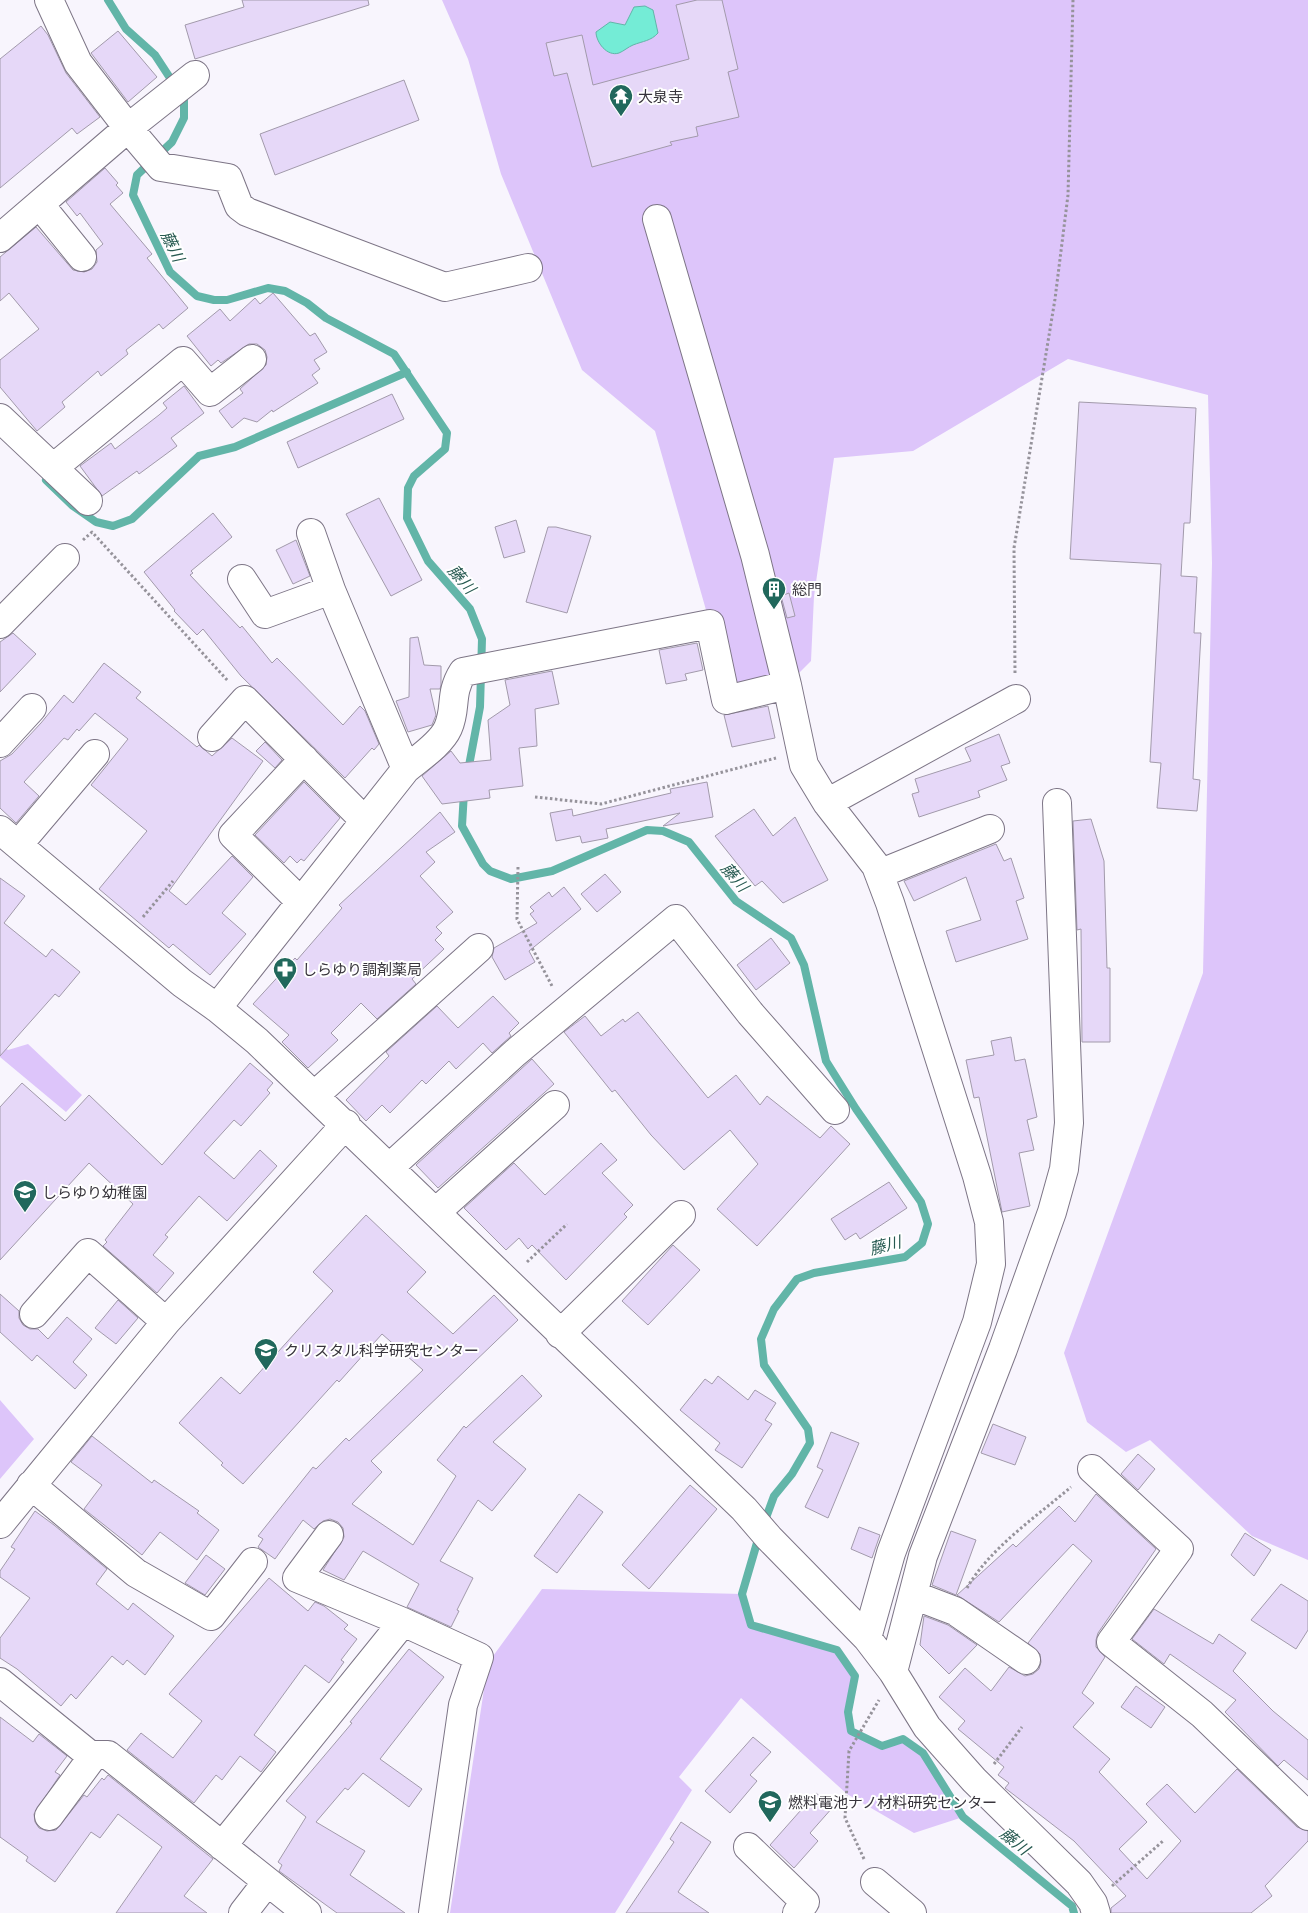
<svg xmlns="http://www.w3.org/2000/svg" width="1308" height="1913" font-family="'Open Sans','Noto Sans JP',sans-serif">
<rect width="100%" height="100%" fill="#f8f5fd"/>
<path fill="#ddc5fa" d="M442,0H1308V1560L1252,1536L1150,1440L1126,1452L1087,1422L1064,1353L1203,973L1212,563L1208,395L1068,359L913,451L834,458L814,596L811,661L787,685L726,700L710,624L655,431L582,370L501,174L468,59Z
M0,1044L8,1050L28,1044L82,1095L66,1112L0,1057Z
M0,1400L34,1439L0,1479Z
M542,1589L742,1594L751,1625L837,1650L855,1676L848,1712L851,1731L882,1746L903,1739L923,1753L963,1817L914,1833L847,1794L741,1698L679,1777L692,1790L615,1913H450L488,1663Z"/>
<path fill="#74ecd6" stroke="#62b5a8" d="M645,6L653,10L658,33C651,41 643,41 633,45C628,47 624,51 619,53C607,57 596,42 596,32L610,22L625,25L634,7Z"/>
<g fill="none" stroke-linecap="round" stroke-linejoin="round">
<path stroke="#62b5a8" stroke-width="8" d="M108,0L126,29L155,55L174,84
M180,94L184,99V118L172,142L137,175L133,195L170,272L197,296L214,300H227L268,288L285,291L307,303L326,318L394,354L447,433L445,449L414,476L408,488L407,518L428,561L470,609L482,639L480,707L468,771
M46,480L73,506L96,522L113,526L132,519L199,456L235,447L407,372
M464,792L462,826L483,864L490,871L511,879L552,871L647,830L663,831L689,842L736,901L791,938L804,965L826,1061L856,1109L921,1202L928,1224L922,1243L905,1257L814,1273L797,1279L774,1309L761,1339L764,1365L808,1429L810,1443L792,1474L774,1496L764,1523
M759,1536L742,1594L751,1625L837,1650L855,1676L848,1712L851,1731L882,1746L903,1739L923,1753L963,1817L1072,1906L1074,1913"/>
</g>
<path fill="#e6d8f8" stroke="#a29aab" d="M242,0H368L369,5L195,59L185,25L244,7Z
M697,0H722L738,69L728,72L739,117L696,127L698,136L670,142L672,145L592,167L567,73L554,76L546,43L582,35L593,85L689,59L676,5Z
M41,26L48,35L66,73L100,117L77,134L72,128L0,188V59Z
M118,31L157,77L128,102L91,53Z
M404,80L419,120L275,175L260,134Z
M105,168L118,183L116,185L123,193L110,204L152,254L147,258L188,308L163,329L159,324L126,350L128,354L101,376L98,371L62,402L65,407L37,431L0,387V360L39,329L9,293L0,301V257L36,227L73,270L84,272L92,269L97,262L96,250L103,244L80,213L77,216L66,202Z
M273,293L310,336L315,333L327,352L314,360L320,369L312,375L318,383L273,412L272,410L257,422L244,418L232,428L219,411L243,393L240,389L266,365L267,357L265,350L257,344H249L221,363L218,360L211,366L187,336L220,309L230,321L255,298L260,304Z
M184,386L204,413L171,438L177,446L139,474L137,471L102,496L80,466L111,443L115,449L159,415L167,408L163,403Z
M392,394L404,419L298,468L287,442Z
M1079,402L1196,408L1190,523H1184L1181,576L1197,577L1194,633H1201L1193,779L1200,780L1197,811L1157,808L1161,763L1150,762L1161,564L1070,559Z
M379,498L422,580L391,596L346,514Z
M213,513L232,537L191,571L193,573L190,575L240,628L242,626L272,663L277,658L343,725L360,706L365,711L379,744L374,750L372,748L345,778L241,676L203,629L197,635L174,611L175,610L144,572Z
M516,520L525,552L504,558L495,527Z
M548,527H556L591,536L567,613L526,602Z
M296,540L310,576L293,584L276,550Z
M789,593L795,616L787,618L781,596Z
M13,633L36,654L0,692V642Z
M418,637L424,665L441,666V685L440,689H430L436,715L432,725L408,732L396,701L409,697L410,638Z
M697,643L703,670L685,674L687,680L666,684L659,650Z
M104,663L141,692L136,698L197,747L199,745L212,756L232,738L263,761L169,891L186,905L232,856L253,877L222,913L246,934L210,975L173,944L169,948L99,889L147,831L91,785L128,739L95,713L79,731L77,729L68,740L64,738L24,782L39,796L16,823L0,808V761L12,754L41,723L64,695L73,703Z
M552,671L559,704L535,709L537,746L519,748L523,786L489,790L490,798L442,804L422,776L451,751L460,763L491,760L488,720L510,705L505,680Z
M768,706L775,738L732,747L724,715Z
M999,734L1010,763L1001,766L1007,780L978,791L980,797L919,817L912,794L919,792L915,779L971,761L965,748Z
M265,742L282,760L275,768L256,751Z
M304,782L340,818L304,861L301,859L297,863L290,856L284,863L255,835Z
M707,782L713,817L663,826L680,813L606,829L608,838L582,843L580,836L556,841L550,813L572,809L573,816L671,793L670,789Z
M754,809L773,836L795,817L828,880L783,903L762,881L755,886L715,836Z
M440,812L455,832L426,852L435,862L420,876L453,912L436,927L442,933L435,940L444,949L412,979L416,984L377,1019L361,1003L331,1033L338,1040L308,1068L282,1042L289,1035L253,1004L295,958L297,960L342,908L339,905Z
M1091,819L1104,861L1107,968H1110V1042H1082L1081,929L1077,930L1073,821Z
M996,844L1004,861L1011,858L1024,898L1016,901L1028,939L956,962L946,931L981,920L966,877L914,901L904,881Z
M605,874L621,892L597,912L581,894Z
M0,878L25,896L4,923L46,957L52,949L80,972L59,997L55,994L0,1056Z
M564,887L581,909L529,951L535,962L505,980L492,957L494,948L537,923L530,914L534,911L530,907L549,892L552,897Z
M771,938L790,963L756,990L737,965Z
M493,996L519,1023L509,1033L511,1036L492,1053L483,1043L456,1069L449,1061L426,1084L422,1080L390,1113L382,1105L366,1121L346,1100L389,1056L386,1052L437,1006L458,1028Z
M638,1012L708,1098L736,1075L760,1105L767,1096L820,1138L831,1126L850,1144L757,1246L717,1209L758,1164L730,1130L684,1170L651,1135L615,1090L612,1092L564,1032L585,1016L601,1036L623,1019L625,1022Z
M1011,1037L1015,1061L1025,1059L1037,1117L1027,1120L1034,1150L1019,1153L1030,1206L1002,1212L979,1097L974,1098L966,1060L994,1055L991,1041Z
M532,1059L554,1084L438,1188L416,1165Z
M250,1063L273,1083L267,1090L270,1093L241,1126L234,1120L204,1153L234,1179L260,1150L277,1166L227,1221L199,1196L165,1235L168,1237L153,1255L174,1273L157,1293L103,1246L107,1242L105,1240L133,1204L89,1163L0,1260V1107L22,1083L65,1121L89,1095L162,1165Z
M601,1143L617,1160L602,1173L633,1205L624,1214L627,1217L566,1280L532,1245L528,1249L519,1238L506,1250L464,1208L514,1163L545,1195Z
M889,1182L907,1208L860,1239L856,1233L845,1240L831,1219Z
M366,1215L426,1272L407,1292L453,1334L494,1295L518,1320L371,1461L382,1472L352,1504L413,1545L456,1476L437,1460L464,1426L466,1428L522,1375L542,1396L493,1442L526,1469L492,1511L478,1500L440,1561L473,1578L457,1610L459,1611L451,1627L407,1607L419,1584L363,1551L344,1580L323,1570L344,1537L343,1528L338,1522L330,1519L323,1521L314,1529L303,1520L275,1559L258,1547L263,1539L258,1536L313,1467L316,1469L346,1438L349,1441L423,1370L382,1334L339,1382L337,1380L243,1484L221,1465L223,1463L179,1423L221,1377L240,1394L333,1291L313,1272Z
M673,1245L700,1270L648,1325L622,1301Z
M0,1294L19,1311V1318L23,1325L30,1329H38L48,1339L67,1317L92,1339L73,1362L87,1375L75,1389L37,1355L32,1361L0,1332Z
M118,1300L138,1318L116,1344L95,1328Z
M718,1376L748,1400L755,1390L776,1403L765,1420L772,1424L742,1468L715,1450L720,1443L680,1410L705,1379L712,1384Z
M993,1424L1026,1437L1015,1465L981,1453Z
M831,1432L859,1443L828,1518L805,1507L823,1470L817,1467Z
M92,1436L152,1483L154,1480L199,1511L197,1513L219,1530L197,1560L160,1532L142,1555L84,1509L102,1485L71,1462Z
M1138,1454L1155,1469L1138,1490L1121,1474Z
M690,1485L717,1509L649,1589L622,1565Z
M579,1494L603,1512L557,1573L534,1556Z
M1096,1494L1156,1549L1098,1633L1096,1640V1647L1105,1657L1082,1693L1094,1703L1073,1727L1110,1759L1099,1772L1147,1822L1119,1849L1147,1879L1181,1841L1146,1804L1167,1784L1195,1813L1237,1769L1297,1827L1308,1831V1841L1265,1886L1272,1896L1251,1913H1111V1908L1126,1896L1074,1841L1005,1788L1009,1783L998,1775L1004,1767L958,1729L965,1721L939,1697L965,1668L991,1691L1009,1667L1025,1676L1033,1674L1039,1669L1041,1662L1040,1654L1028,1643L1092,1561L1073,1544L999,1622L957,1595L1013,1544L1016,1547L1059,1506L1075,1522Z
M35,1511L54,1525L107,1569L96,1584L128,1610L133,1603L174,1636L145,1675L127,1660L123,1665L112,1656L76,1699L71,1694L61,1706L17,1669L0,1658V1638L30,1598L0,1577V1571L15,1549L11,1547Z
M859,1527L880,1535L872,1558L851,1549Z
M951,1531L976,1540L956,1595L932,1585Z
M1245,1533L1271,1550L1254,1576L1231,1555Z
M206,1555L225,1569L205,1595L185,1583Z
M269,1578L308,1611L315,1602L324,1606L348,1625L344,1629L357,1639L341,1660L344,1662L329,1683L305,1665L254,1735L276,1752L261,1772L240,1756L222,1780L216,1775L194,1803L127,1750L141,1733L173,1758L202,1721L169,1694Z
M1281,1584L1308,1601V1630L1296,1649L1251,1620Z
M1154,1609L1213,1644L1219,1634L1246,1653L1233,1671L1273,1711L1308,1740V1780L1284,1760L1278,1766L1225,1712L1236,1700L1170,1654L1164,1664L1132,1639Z
M924,1616L948,1625L977,1645L949,1674L920,1645Z
M409,1649L444,1677L380,1759L422,1789L409,1807L363,1773L348,1790L345,1788L316,1822L365,1851L350,1875L405,1913H337L279,1871L282,1865L278,1862L306,1817L286,1801L352,1723L350,1722Z
M1136,1686L1165,1707L1151,1728L1121,1707Z
M0,1717L33,1742L39,1734L67,1756L55,1772L60,1775L34,1814L35,1822L39,1828L47,1831L56,1830L84,1795L87,1797L102,1778L104,1780L108,1775L213,1859L184,1896L207,1913H116L162,1847L118,1814L100,1838L91,1832L55,1882L26,1861L28,1857L0,1837Z
M753,1737L771,1752L750,1775L757,1781L730,1813L705,1791Z
M816,1793L833,1807L810,1833L818,1841L794,1868L770,1845Z
M681,1822L711,1842L678,1892L709,1913H626L674,1842L670,1839Z"/>
<g fill="none" stroke-linecap="round" stroke-linejoin="round">
<g stroke="#7d7586" stroke-width="30">
<path id="minor" d="M49,0L78,63L128,128L161,167L228,178L239,206L247,212L445,287L528,268
M40,205L82,257
M657,219L755,555L787,685
M0,238L128,128L195,75
M0,418L88,501
M53,468L183,361L210,392L252,359
M311,533L331,590
M242,579L265,614L331,590L406,769
M0,624L65,558
M212,737L245,700L365,821
M0,743L32,708
M827,803L1016,699
M0,830L182,983L217,1008L257,1041L744,1509L769,1538L867,1638L893,1672L927,1727L974,1780L1079,1883L1093,1903L1096,1913
M18,845L95,754
M879,874L990,829
M301,902L233,835L304,759
M217,1008L406,769C419,758 441,744 448,728C457,708 449,694 463,672L710,624L726,700L787,685L804,765L827,803L876,866L890,903L977,1176L989,1222L991,1264L977,1322L891,1553L867,1638
M315,1095L479,948
M390,1167L515,1053L676,919L750,1013L835,1110
M436,1212L555,1105
M34,1314L88,1253L166,1322
M560,1334L681,1215
M1092,1469L1179,1549L1111,1642L1202,1714L1308,1816
M31,1485L136,1573L211,1616L253,1562
M0,1524L166,1322L346,1124
M329,1535L297,1578L403,1622
M913,1595L955,1611L1026,1660
M893,1672L923,1556L1003,1349L1052,1212L1064,1169L1069,1123L1057,803
M0,1682L90,1755H108L307,1913
M49,1816L94,1755
M222,1846L403,1622L479,1657L463,1705L433,1913
M748,1847L805,1902L797,1913
M875,1882L912,1913
M243,1913L267,1882"/>
</g>
<path stroke="#96939b" stroke-width="3" stroke-dasharray="2.5 2.5" stroke-linecap="butt" d="M83,540L92,532L228,681
M1015,673L1014,548L1055,299L1068,195L1073,0
M535,797L601,804L776,758
M518,867L517,919L552,986
M143,917L173,881
M527,1262L567,1224
M967,1588C989,1549 1037,1516 1071,1487
M994,1764L1022,1727
M864,1859L845,1818L849,1751L879,1700
M1112,1886L1163,1841"/>
<use href="#minor" stroke="#fff" stroke-width="28"/>
</g>
<defs>
<g id="temple-pin" transform="scale(1.25)"><path d="M0 17L-7.5 6A9.5 9.5 0 1 1 7.5 6Z" fill="#21685c" stroke="#fff"/><path d="M0-6L5-2H3V0L6.5 2.5H4V6H1.5V3h-3V6H-4V2.5H-6.5L-3 0V-2H-5Z" fill="#fff"/></g>
<g id="building-pin" transform="scale(1.25)"><path d="M0 17L-7.5 6A9.5 9.5 0 1 1 7.5 6Z" fill="#21685c" stroke="#fff"/><path d="M-4-6H4V6H1V3H-1V6H-4ZM-2.5-4.3h1.7v1.8h-1.7ZM.8-4.3h1.7v1.8H.8ZM-2.5-1h1.7V.8h-1.7ZM.8-1h1.7V.8H.8Z" fill="#fff"/></g>
<g id="pharmacy-pin" transform="scale(1.25)"><path d="M0 17L-7.5 6A9.5 9.5 0 1 1 7.5 6Z" fill="#21685c" stroke="#fff"/><path d="M-2-6h4v4h4v4h-4v4h-4v-4h-4v-4h4Z" fill="#fff"/></g>
<g id="school-pin" transform="scale(1.25)"><path d="M0 17L-7.5 6A9.5 9.5 0 1 1 7.5 6Z" fill="#21685c" stroke="#fff"/><path d="M0-5L7-2L0 1L-7-2ZM-4 1L0 2.5L4 1V4Q0 6-4 4Z" fill="#fff"/></g>
<g id="university-pin" transform="scale(1.25)"><path d="M0 17L-7.5 6A9.5 9.5 0 1 1 7.5 6Z" fill="#21685c" stroke="#fff"/><path d="M0-5L7-2L0 1L-7-2ZM-4 1L0 2.5L4 1V4Q0 6-4 4Z" fill="#fff"/></g>
</defs>
<g fill-rule="evenodd">
<use href="#temple-pin" x="621" y="96"/>
<use href="#building-pin" x="774" y="589"/>
<use href="#pharmacy-pin" x="285" y="969"/>
<use href="#school-pin" x="25" y="1192"/>
<use href="#university-pin" x="266" y="1350"/>
<use href="#university-pin" x="770" y="1802"/>
</g>
<g text-anchor="middle" dominant-baseline="central" stroke-width="4" stroke-linejoin="round" paint-order="stroke">
<g font-size="15" fill="#38353c" stroke="#fff" text-anchor="start">
<text x="638" y="96">大泉寺</text>
<text x="792" y="589">総門</text>
<text x="302" y="969">しらゆり調剤薬局</text>
<text x="42" y="1192">しらゆり幼稚園</text>
<text x="284" y="1350">クリスタル科学研究センター</text>
<text x="788" y="1802">燃料電池ナノ材料研究センター</text>
</g>
<g font-size="16" font-style="italic" fill="#265950" stroke="#fff">
<text transform="translate(173 246) rotate(64)">藤川</text>
<text transform="translate(462 579) rotate(49)">藤川</text>
<text transform="translate(735 877) rotate(49)">藤川</text>
<text transform="translate(885 1245) rotate(-14)">藤川</text>
<text transform="translate(1015 1841) rotate(39)">藤川</text>
</g>
</g>
</svg>
